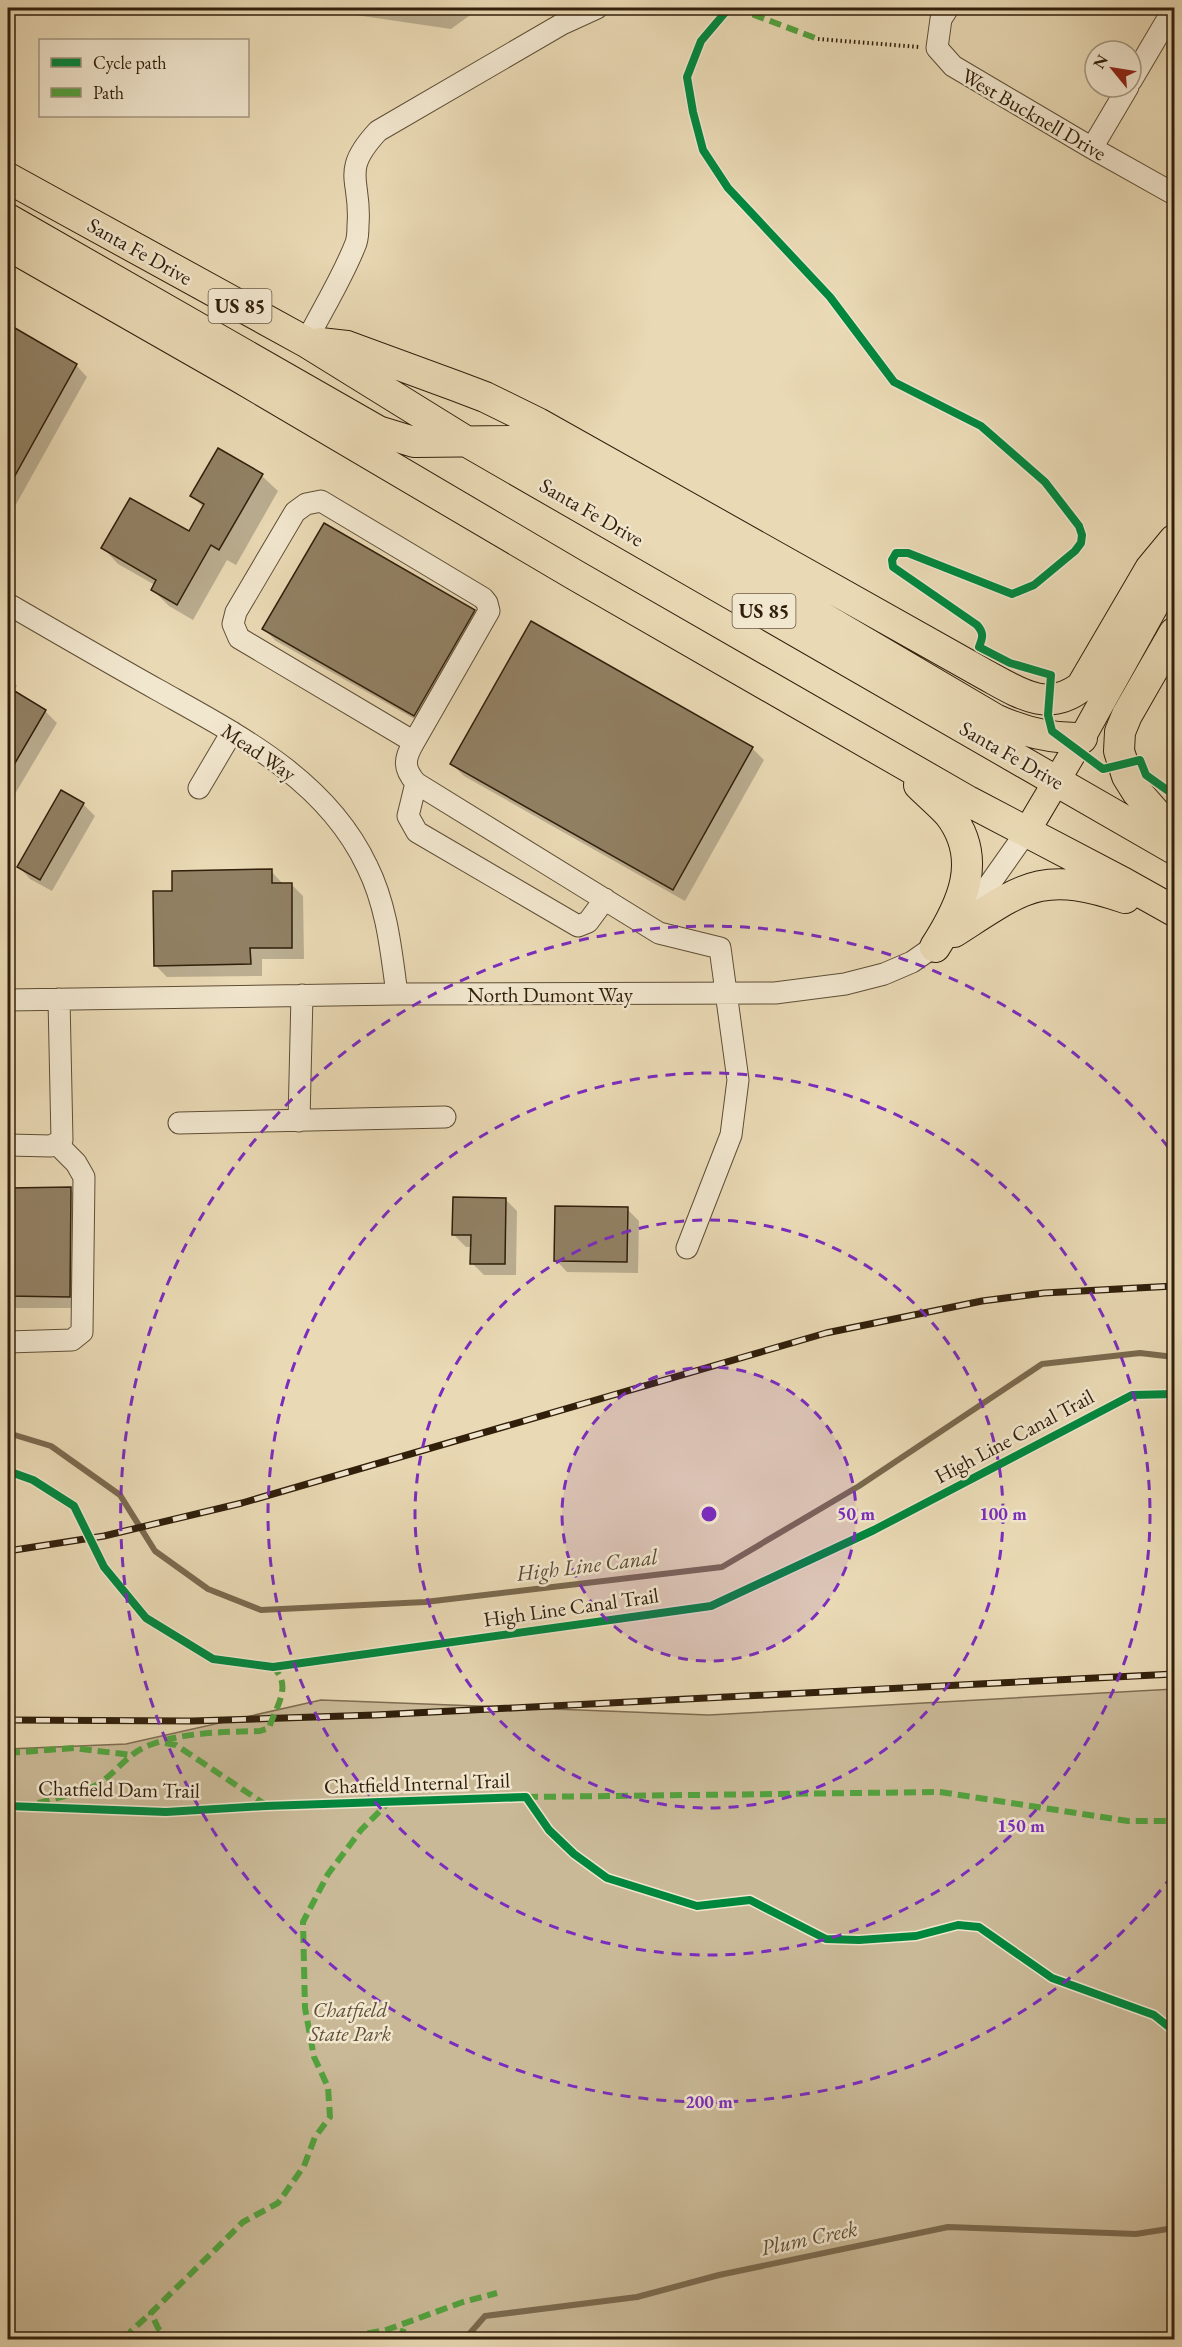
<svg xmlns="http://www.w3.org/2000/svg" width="1182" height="2347" font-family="'EB Garamond',serif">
<rect width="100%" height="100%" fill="#e9d9b4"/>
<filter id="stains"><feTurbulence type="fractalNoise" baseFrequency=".00333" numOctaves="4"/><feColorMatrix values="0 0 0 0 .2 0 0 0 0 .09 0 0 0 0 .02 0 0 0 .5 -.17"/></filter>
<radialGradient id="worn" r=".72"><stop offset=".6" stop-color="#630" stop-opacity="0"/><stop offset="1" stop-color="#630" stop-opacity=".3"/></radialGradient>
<path fill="#cab997" stroke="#7e6c51" stroke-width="1.5" d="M1174,1689V2339H8V1749L126,1744L321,1700L709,1715Z"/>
<path fill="#0003" d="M308,8H480L451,29Z
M8,325L76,365L87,377L14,508L8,505Z
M262,476L278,491L236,565L227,560L193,620L169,606L153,590L155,585L118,564L103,548L189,533L204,508L192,496Z
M474,611L486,623L427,726L276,641L264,629Z
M8,676L17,686L13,692L45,711L57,723L9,804Z
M752,748L764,760L685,901L464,776L452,764Z
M83,804L95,816L52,891L30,879L19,867Z
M271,871L283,884H291L303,896L304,959H262V976L167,977L155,965L174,892Z
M70,1189L82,1201L81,1308H8V1190Z
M505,1199L517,1211L516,1275H484L472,1263V1247H466L454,1235Z
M627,1209L639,1221L638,1273L567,1272L556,1260Z"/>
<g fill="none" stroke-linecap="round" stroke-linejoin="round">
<path stroke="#7a694e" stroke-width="6" d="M8,1433L51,1446L120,1495L155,1551L208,1589L261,1610L425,1602L722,1567L859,1486L1042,1364L1140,1353L1174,1357
M464,2340L485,2316L637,2297L719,2275L948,2227L1136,2234L1174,2228"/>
</g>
<path fill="#918063" stroke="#311f0b" stroke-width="1.5" d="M8,324L77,364L8,488Z
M218,448L263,474L219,550L211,545L177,605L151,590L156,580L101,548L130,498L189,531L204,504L190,496Z
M324,523L475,610L414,716L262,629Z
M531,621L753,747L673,890L450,764Z
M8,687L46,710L8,775Z
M61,790L84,803L40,880L17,867Z
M272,869V883H292V948H250L251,964L154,966L153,891H172V871Z
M71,1187L70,1297L8,1296V1188Z
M453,1197L506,1198L505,1264H470L471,1235H452Z
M555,1206L628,1207L627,1262L554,1261Z"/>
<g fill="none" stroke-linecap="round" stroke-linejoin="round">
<g stroke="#5f4e35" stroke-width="23">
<path id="minor" d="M948,8L941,19L937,48L953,66L1092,148L1174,194
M1131,81L1174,8
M1092,148L1128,87
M306,342C322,310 343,277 356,243C358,237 358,231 358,225C362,179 339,173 378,131L562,24L597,8
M8,604C58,633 108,662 158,690C238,735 326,779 367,866C387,906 391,950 397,994
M414,742L239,638L233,624L236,612L295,512L306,504L321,501L483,598L487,603L489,611L414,742C404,759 403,768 416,783L659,933L720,948L738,1080L731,1135L687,1248
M416,783L408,816L417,832L578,926L588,922L605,899
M199,788L232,732
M967,916L1027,831
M8,1000L397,994L775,993L845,984L884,974L912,962L945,939
M299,1121L302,995
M179,1123L445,1117
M8,1145L51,1146L62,1140L59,999
M8,1342L72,1340L82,1332L84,1177L76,1163L57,1144"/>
</g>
<g stroke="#311f0b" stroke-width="28">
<path id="major" d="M1027,831L1082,738L1174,572"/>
</g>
<g stroke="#311f0b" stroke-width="32">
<path id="highway" d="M8,178L306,342L469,443L1174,849
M8,219L378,431L414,442L514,441L528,444L995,719C1021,731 1052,739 1082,738
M8,245L239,377L575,575L968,801L1124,883L1174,911
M320,343L347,346L456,386L485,397L538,423L986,675C1019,693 1047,713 1081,687L1150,569L1174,540
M1174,633L1127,715L1120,732L1119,751L1127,776L1137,792L1174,834
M919,785C929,795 940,804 949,814C984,859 962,905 935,947
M954,932C1023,888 1041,869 1125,898"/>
</g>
<path stroke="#311f0b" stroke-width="4" stroke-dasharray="1.5 3" stroke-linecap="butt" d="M818,39L919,47
M979,646C983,637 984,633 977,625L893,567L892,560L896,553H908L1012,594"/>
<use href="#minor" stroke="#f1e6ce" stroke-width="21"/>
<use href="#major" stroke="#e9d9b4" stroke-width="26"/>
<use href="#highway" stroke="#e9d9b4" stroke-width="30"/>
<g stroke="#311f0b" stroke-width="7">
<path id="rail" d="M8,1551L104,1536L242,1503L826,1333L982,1301L1044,1293L1174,1286
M8,1720L192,1721L375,1715L1174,1674"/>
</g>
<use href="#rail" stroke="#f1e6ce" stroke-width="4.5" stroke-dasharray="14" stroke-linecap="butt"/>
<path stroke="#52a23e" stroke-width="6" stroke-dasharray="12 6" stroke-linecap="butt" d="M736,8L818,39
M165,1743L176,1745L266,1805
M8,1753L74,1748L131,1755
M526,1797L940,1792L1128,1821H1174
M38,1803C56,1798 85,1793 100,1783C116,1772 128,1754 147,1746C183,1732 222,1732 260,1731L269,1728C276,1706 293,1686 273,1667
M126,2340L131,2331L151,2313
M174,2340L168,2339L158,2328L151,2313L243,2222L278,2203L304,2166L315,2137L330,2117L328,2087L314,2057L305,2008L303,1922L328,1874L361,1830L390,1801
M332,2340L386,2330L463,2302L497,2293
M400,2340L405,2324"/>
<g stroke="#f1e6ce" stroke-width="11">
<path id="cycleway" d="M729,8L701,41L687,77L693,112L703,150L728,188L830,297L894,382L981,426L1045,482L1079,526L1082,535L1081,543L1075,551L1034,585L1012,594L908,553H896L892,560L893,567L977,625C984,633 983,637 979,647L1010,663L1051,675L1048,715L1052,731L1103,769L1140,760L1146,775L1174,795
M8,1471L33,1480L74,1506L104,1567L146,1618L213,1659L273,1667L711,1606L874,1530L1132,1395L1174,1394
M8,1806L166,1812L266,1806L526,1797L549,1830L574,1854L607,1878L697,1906L750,1900L826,1939L859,1940L916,1936L958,1925L979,1927L1052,1978L1154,2015L1174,2031"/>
</g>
<use href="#cycleway" stroke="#00873e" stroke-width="8"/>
</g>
<circle cx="709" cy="1514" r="147" fill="#7b2cbf" fill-opacity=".12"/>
<g fill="none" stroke="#7b2cbf" stroke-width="3" stroke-dasharray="10 8">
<circle cx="709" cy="1514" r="147"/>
<circle cx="709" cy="1514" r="294"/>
<circle cx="709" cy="1514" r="441"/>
<path d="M1172 1876A588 588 0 1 1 1172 1152"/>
</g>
<g text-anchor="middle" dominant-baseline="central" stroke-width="5" stroke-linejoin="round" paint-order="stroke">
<g fill="#f1e6ce" stroke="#6b5b46" stroke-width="1.5">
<rect x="208.5" y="289" width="63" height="34" rx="4.5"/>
<rect x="732.5" y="594" width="63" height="34" rx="4.5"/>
</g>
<g font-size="20" font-weight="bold" fill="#311f0b">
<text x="240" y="306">US 85</text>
<text x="764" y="611">US 85</text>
</g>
<g font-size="21" fill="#311f0b" stroke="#f1e6ce">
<text transform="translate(1034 114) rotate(30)">West Bucknell Drive</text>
<text transform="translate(140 251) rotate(29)">Santa Fe Drive</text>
<text transform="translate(592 512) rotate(30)">Santa Fe Drive</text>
<text transform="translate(259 752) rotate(34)">Mead Way</text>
<text transform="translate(1012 755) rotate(30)">Santa Fe Drive</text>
<text x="550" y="994">North Dumont Way</text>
<text transform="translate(1014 1436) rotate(-28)">High Line Canal Trail</text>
<text transform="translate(571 1607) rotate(-8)">High Line Canal Trail</text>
<text transform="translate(417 1783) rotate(-2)">Chatfield Internal Trail</text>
<text transform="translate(119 1789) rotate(1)">Chatfield Dam Trail</text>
</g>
<g font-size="21" font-style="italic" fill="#5f4d35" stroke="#f1e6ce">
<text x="350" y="2009">Chatfield<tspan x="350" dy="24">State Park</tspan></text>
</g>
<g font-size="22" font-style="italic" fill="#5b4a32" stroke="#f1e6ce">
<text transform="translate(587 1565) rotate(-7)">High Line Canal</text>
<text transform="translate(809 2238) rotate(-12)">Plum Creek</text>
</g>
</g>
<circle cx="709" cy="1514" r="9" fill="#7b2cbf" stroke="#f1e6ce" stroke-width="3"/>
<g font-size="18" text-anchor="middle" font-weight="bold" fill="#7b2cbf" stroke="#f1e6ce" stroke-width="5" stroke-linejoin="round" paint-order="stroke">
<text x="856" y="1520">50 m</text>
<text x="1003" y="1520">100 m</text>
<text x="1021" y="1832">150 m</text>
<text x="709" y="2108">200 m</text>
</g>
<rect width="1182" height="2347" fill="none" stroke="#e9d9b4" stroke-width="30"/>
<rect x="9" y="9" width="1164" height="2329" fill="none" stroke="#311f0b" stroke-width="3"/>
<rect x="15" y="15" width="1152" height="2317" fill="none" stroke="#311f0b" stroke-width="1.5"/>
<rect x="39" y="39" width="210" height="78" fill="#f1e6ce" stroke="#a49680" stroke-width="1.5"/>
<rect x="51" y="58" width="30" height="9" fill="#00873e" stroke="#a49680" stroke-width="1.5"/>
<text x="93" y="69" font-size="18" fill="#311f0b">Cycle path</text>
<rect x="51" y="88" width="30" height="9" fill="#52a23e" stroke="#a49680" stroke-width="1.5"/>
<text x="93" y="99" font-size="18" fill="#311f0b">Path</text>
<g transform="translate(1113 69) rotate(300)"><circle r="28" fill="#f1e6ce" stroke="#a49680" stroke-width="1.5"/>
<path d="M0-4.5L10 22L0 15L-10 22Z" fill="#8f2418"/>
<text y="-9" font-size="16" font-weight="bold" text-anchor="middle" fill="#311f0b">N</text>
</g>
<rect width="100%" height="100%" filter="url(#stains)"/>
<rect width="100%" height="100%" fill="url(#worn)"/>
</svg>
